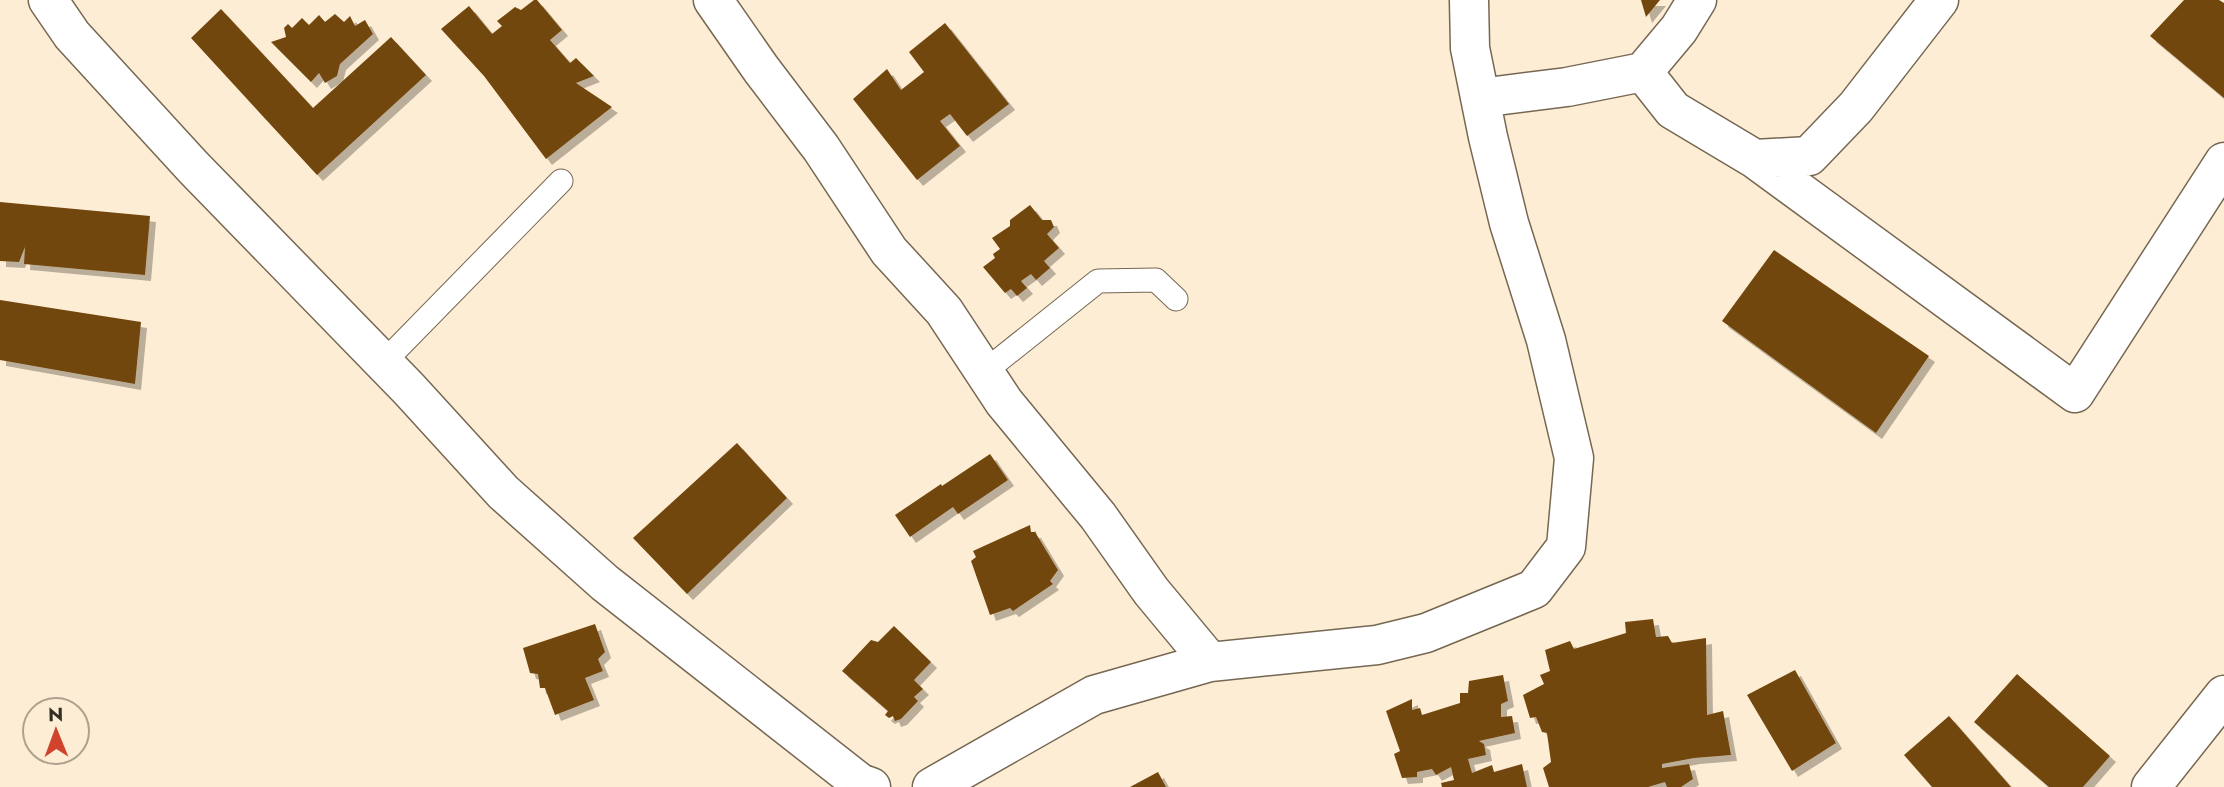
<svg xmlns="http://www.w3.org/2000/svg" width="2224" height="787" font-family="Jost,sans-serif">
<defs>
<filter id="shadow"><feDropShadow dx="6" dy="6" stdDeviation="0" flood-color="#0004"/></filter>
</defs>
<rect width="100%" height="100%" fill="#fdedd4"/>
<path fill="#724711" filter="url(#shadow)" d="M534,0H537L562,30L550,40L570,63L576,58L594,76L576,83L612,107L546,159L484,76L441,29L469,6L492,34L502,26L497,21L515,7L521,10Z
M1641,0H1660L1646,17Z
M2184,0H2219L2224,3V98L2150,36Z
M221,9L313,108L391,37L426,75L317,175L191,38Z
M335,14L344,22L350,16L355,26L365,20L373,34L340,64L337,76L325,83L319,73L311,82L271,42L286,37L284,28L288,24L292,28L302,18L309,25L319,15L325,22Z
M945,23L1009,104L967,136L950,114L940,121L960,146L917,180L853,99L887,69L901,90L924,72L909,52Z
M0,202L150,216L145,275L24,264L25,247L19,262L0,261Z
M1030,205L1042,220H1051L1054,227L1047,234L1059,248L1044,261L1050,268L1036,280L1031,274L1021,281L1027,288L1017,296L1011,289L1005,293L983,267L995,258L993,254L1000,249L992,238L1010,226V220Z
M1774,250L1929,356L1876,433L1722,321Z
M0,300L141,322L135,384L0,360Z
M737,443L787,498L687,594L633,538Z
M990,454L1008,480L958,514L953,507L910,537L895,515L941,484L942,486Z
M1030,525L1031,532H1035L1058,570L1050,581L1053,584L1013,611L1010,608L990,615L971,561L976,557L973,551Z
M1653,619L1656,637L1668,636L1672,643L1706,638L1707,715L1723,711L1731,755L1694,758L1662,764V768L1689,764L1693,779L1681,787H1667L1665,782L1648,787H1549L1543,768L1551,762L1547,733L1542,732L1536,717L1530,718L1523,695L1544,684L1540,675L1550,671L1545,650L1570,641L1574,649L1626,633L1625,622Z
M595,624L605,652L598,659L603,671L585,678L594,700L555,715L545,688H540L538,674L530,673L523,648Z
M894,626L931,662L914,680L923,689L914,697L918,701L901,719L895,721L893,716L889,718L885,715L888,711L842,671L871,640L878,642Z
M1795,670L1836,743L1792,771L1747,695Z
M2017,674L2110,756L2083,787H2049L1974,722Z
M1503,675L1508,701L1501,704V717L1512,716L1515,733L1479,741L1484,744L1486,755L1468,759L1472,773L1492,765L1494,772L1522,764L1527,787H1442L1441,783L1454,780L1451,767L1436,775L1432,769L1417,772V777L1402,778L1394,754L1400,751L1386,711L1412,699V710L1420,708L1422,715L1460,703V693H1468L1469,681Z
M1949,716L2011,787H1932L1904,755Z
M1158,772L1166,787H1130Z"/>
<g fill="none" stroke-linecap="round" stroke-linejoin="round">
<g stroke="#766752" stroke-width="25">
<path id="lane" d="M383,363L561,181
M984,372L1098,281L1156,280L1176,299"/>
</g>
<g stroke="#766752" stroke-width="41">
<path id="street" d="M48,0L72,35L193,167L409,389L503,492L605,583L860,783L871,787
M713,0L761,69L821,148L889,251L944,311L1004,402L1098,516L1151,591L1210,662
M1643,72L1679,29L1697,0
M1480,98L1567,87L1643,72L1673,110L1755,159L1809,156L1856,107L1939,0
M1755,159L2075,393L2224,162
M932,787L1094,695L1210,662L1377,645L1426,633L1534,589L1566,547L1574,458L1546,340L1509,223L1488,137L1470,48L1469,0"/>
</g>
<g stroke="#766752" stroke-width="41">
<path id="secondary" d="M2151,787L2224,695"/>
</g>
<use href="#lane" stroke="#fff" stroke-width="23"/>
<use href="#street" stroke="#fff" stroke-width="38"/>
<use href="#secondary" stroke="#fff" stroke-width="38"/>
</g>
<g transform="translate(56 731) rotate(359)"><circle r="33" fill="#fdedd4" stroke="#ada08e" stroke-width="2"/>
<path d="M0-5L12 26L0 18L-12 26Z" fill="#d0442c"/>
<text y="-10" font-size="19" font-weight="bold" text-anchor="middle" fill="#342d24">N</text>
</g>
</svg>
